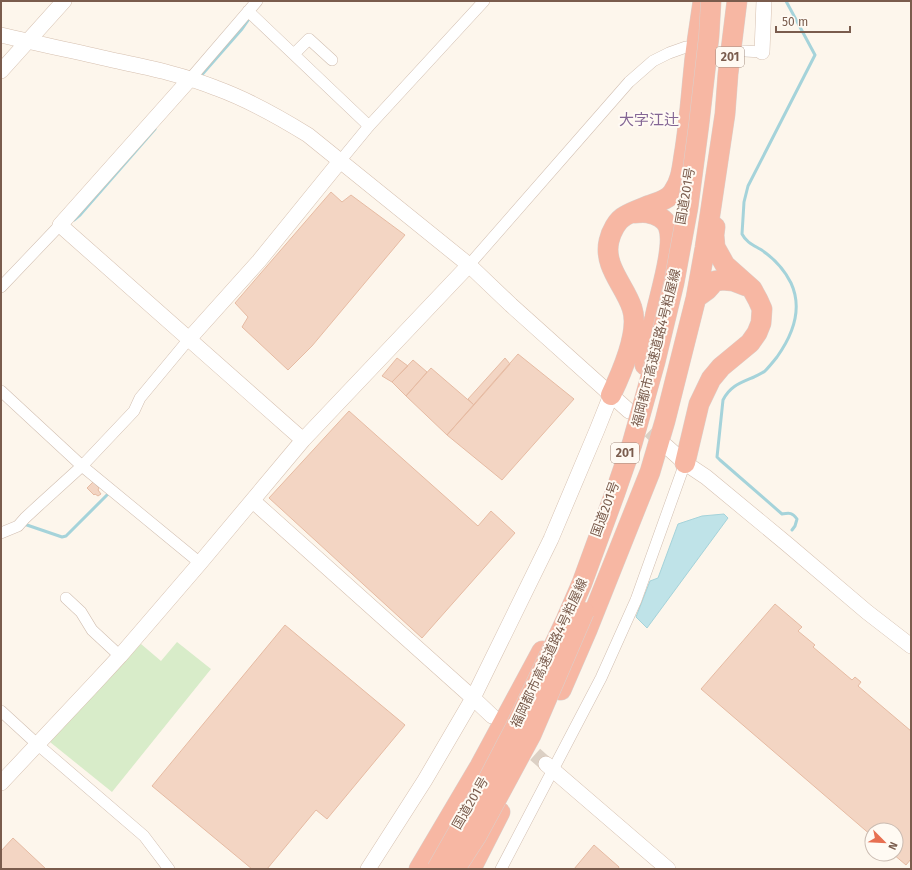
<svg xmlns="http://www.w3.org/2000/svg" width="912" height="870" font-family="'Fira Sans','Noto Sans JP',sans-serif">
<rect width="100%" height="100%" fill="#fdf6ec"/>
<path fill="#d8ecc9" d="M177,642L211,669L112,792L50,742L141,644L161,661Z"/>
<path fill="#bfe3e8" stroke="#a5d3da" d="M724,514L728,518L647,628L636,617L650,581L658,578L678,524L702,516Z"/>
<g fill="none" stroke-linecap="round" stroke-linejoin="round">
<path stroke="#a5d3da" stroke-width="3" d="M786,1L815,55L748,186L744,202L742,234C746,242 753,245 760,249C774,258 784,269 791,283C803,309 792,336 777,357C773,362 769,367 765,371C761,374 757,375 754,377C740,383 730,386 723,400L717,457L720,460L782,514C789,513 792,512 797,519L795,526L792,530
M199,78L242,29L251,16
M74,220L80,215L155,129
M24,524L62,537L66,536L109,493"/>
</g>
<path fill="#f3d5c3" stroke="#e6bba3" d="M331,192L342,202L351,195L405,235L312,346L288,370L242,327L248,317L235,303Z
M518,354L574,399L502,480L447,435Z
M397,358L408,366L392,382L382,376Z
M505,358L510,364L474,405L468,399Z
M413,360L427,372L406,396L392,382Z
M431,368L474,405L447,435L406,396Z
M349,411L478,526L491,511L515,533L422,638L269,498Z
M93,482L99,488L98,490L101,494L98,496L95,494L94,495L87,488Z
M775,604L802,627L798,631L815,645L813,647L852,680L855,677L861,682L858,686L911,731V859L906,865L893,854H896V830H872V836L701,689Z
M285,625L405,725L327,819L316,810L267,869H252L152,786Z
M13,838L46,869H1V851Z
M594,845L619,867L618,869H574Z"/>
<g fill="none" stroke-linecap="round" stroke-linejoin="round">
<path stroke="#dcd0c4" stroke-width="15" stroke-dasharray="15 8" stroke-linecap="butt" d="M633,415L666,446
M518,739L546,764"/>
<g stroke="#d1beb0" stroke-width="12">
<path id="street" d="M248,11L369,126
M745,51L762,52
M294,54L309,39L332,60
M190,79L257,1
M341,160L369,126L484,1
M469,265L629,82L653,61L669,53L686,47
M1,287L60,225
M1,391L82,466L200,563
M1,533L18,526L25,518L38,506L82,466L134,411L140,398L189,339
M66,598L81,612L92,630L120,656
M1,711L37,744L144,836L169,869
M501,869L601,678L636,600L685,463"/>
</g>
<g stroke="#d6c0b0" stroke-width="16">
<path id="secondary" d="M1,35C39,44 78,52 117,61C150,68 184,75 216,88C249,100 279,117 308,135L469,265L511,305L629,411
M762,52L764,1
M1,71L64,1
M190,79L60,225L303,440
M189,339L259,261L341,160
M666,446L685,463L706,477L787,544L867,612L911,646
M253,501L473,698L492,716
M546,764L668,869
M1,783L95,683L120,656L200,563L303,440L469,265
M368,869L425,780L473,698L551,539L597,430L611,395"/>
</g>
<g stroke="#dad1cd" stroke-width="21">
<path id="highway" d="M633,213C638,213 643,212 648,213C656,214 665,219 668,226C676,245 659,296 655,317C651,333 648,349 645,365
M696,298L707,290L715,281L723,280L733,281L746,286
M611,395C621,374 640,331 632,308C625,286 603,266 609,241C611,232 617,220 625,216C631,212 643,208 650,205C658,202 668,200 673,192C681,181 682,168 684,155C689,126 691,96 694,67C696,45 700,23 703,1
M685,463L699,404L711,379L721,367L750,343L757,333L761,323L762,309L758,300L752,289L725,265L715,247L714,235L715,227
M561,690L587,630L650,472L665,421L696,298L705,248L725,114L728,74L737,1
M419,869L480,766L542,651
M471,869L500,812"/>
</g>
<use href="#street" stroke="#fff" stroke-width="11"/>
<use href="#secondary" stroke="#fff" stroke-width="15"/>
<use href="#highway" stroke="#f7b7a3" stroke-width="20"/>
<g stroke="#dad1cd" stroke-width="21" stroke-linecap="butt">
<path id="highway-bridge" d="M437,869L489,778L515,728L566,620L582,583L615,493L632,444L655,362L674,283L688,207L699,124L709,36L711,1
M455,869L477,835L531,735L584,612"/>
</g>
<use href="#highway-bridge" stroke="#f7b7a3" stroke-width="20"/>
</g>
<g text-anchor="middle" dominant-baseline="central" stroke-width="4" stroke-linejoin="round" paint-order="stroke">
<g fill="#fffaf3" stroke="#a28b7f" stroke-width="1">
<rect x="716" y="47" width="28" height="20" rx="3"/>
<rect x="611" y="443" width="28" height="20" rx="3"/>
</g>
<g font-size="12" font-weight="bold" fill="#7a5c4d">
<text x="730" y="57">201</text>
<text x="625" y="453">201</text>
</g>
<g font-size="13" fill="#7a5c4d" stroke="#fffaf3">
<text transform="translate(685 196) rotate(-80)">国道201号</text>
<text transform="translate(656 348) rotate(-76)">福岡都市高速道路4号粕屋線</text>
<text transform="translate(605 509) rotate(-70)">国道201号</text>
<text transform="translate(549 653) rotate(-65)">福岡都市高速道路4号粕屋線</text>
<text transform="translate(470 803) rotate(-60)">国道201号</text>
</g>
<g font-size="15" fill="#846695" stroke="#fffaf3">
<text x="649" y="120">大字江辻</text>
</g>
</g>
<rect width="912" height="870" fill="none" stroke="#7a5c4d" stroke-width="4"/>
<g transform="translate(884 842) rotate(114)"><circle r="19" fill="#fffaf3" stroke="#cabbb1"/>
<path d="M0-3L7 15L0 10L-7 15Z" fill="#e76f51"/>
<text y="-6" font-size="11" font-weight="bold" text-anchor="middle" fill="#7a5c4d">N</text>
</g>
<path d="M776 26v6h74v-6" fill="none" stroke="#7a5c4d" stroke-width="2"/>
<text x="782" y="26" font-size="12" fill="#7a5c4d" stroke="#fffaf3" stroke-width="3" paint-order="stroke">50 m</text>
</svg>
